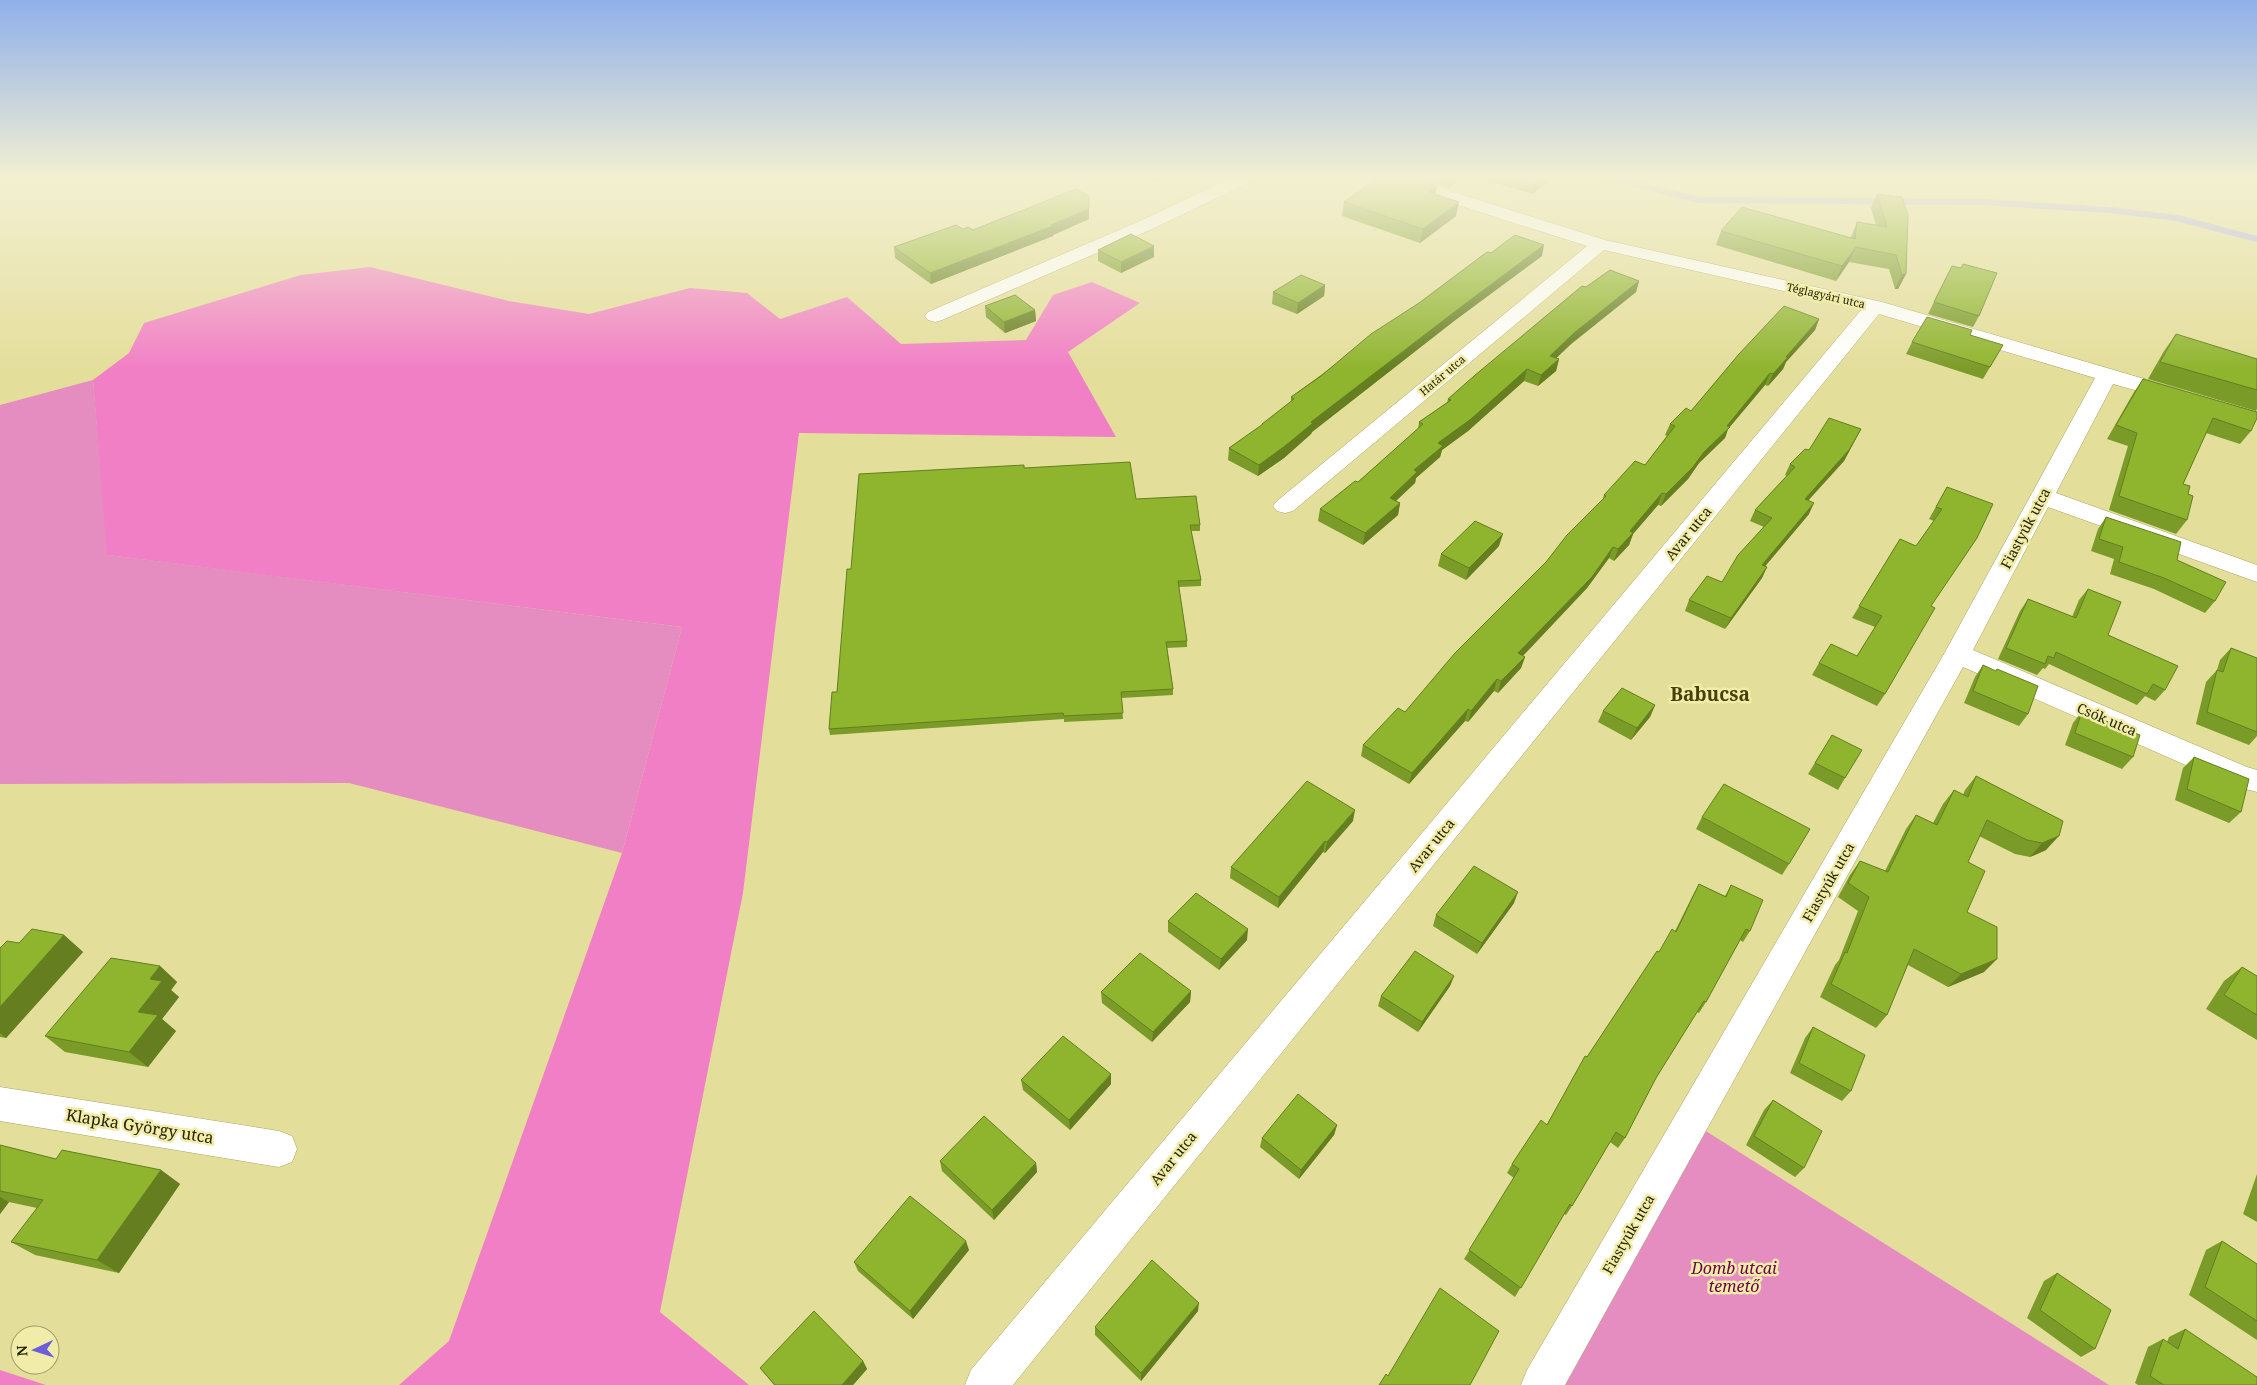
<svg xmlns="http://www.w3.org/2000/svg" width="2257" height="1385" font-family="'Noto Serif',serif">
<rect width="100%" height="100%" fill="#e4de9b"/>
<path fill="#e58cc1" d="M93,380L108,555L682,627L622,853L349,783L0,784V405Z
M1693,1123L2109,1385H1556Z"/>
<path fill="#f17fc5" d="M370,267L509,301L589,314L690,288L747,293L780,319L847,297L901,344L1026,340L1053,295L1092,282L1140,303L1068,352L1116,437L799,433L743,893L660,1312L749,1385H399L449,1341L622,853L682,627L107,555L93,380L129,353L144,323L301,275Z
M0,1370L46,1385H0Z"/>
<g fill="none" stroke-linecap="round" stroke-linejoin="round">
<path stroke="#aaaaed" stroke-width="6" d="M1601,176L1699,200L1982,202L2109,210L2177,218L2257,239"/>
<g stroke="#a8a261" stroke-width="1">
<path id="minor" d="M1235,176H1256L1254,180L1152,229L942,320L935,322L928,320L925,316L928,312L1140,221Z
M1386,176H1409L1435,186L1605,240L1882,302L2182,390L2185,395L2182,400L2174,401L2113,384L2056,493L2257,565V582L2048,507L1973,650L2247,767L2257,770V792L2231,785L1963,667L1565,1385H1521L1527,1370L1944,654L2095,378L1879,314L1013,1385H965L971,1370L1862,309L1604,250L1293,511L1285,513L1277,511L1273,506L1277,501L1587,246L1423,194L1388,180Z
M0,1087L279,1131L292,1136L297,1149L292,1162L279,1167L0,1121Z"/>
</g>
<use href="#minor" fill="#fff" fill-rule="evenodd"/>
</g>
<path fill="#7b9b28" d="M1141,176H1168L1155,181L1149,180Z
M1412,176H1464L1448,188Z
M1470,176H1553L1533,194Z
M1384,178L1437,186L1435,194L1456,216L1420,243L1342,216L1344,202Z
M1877,194L1906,274L1898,289H1895L1889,269L1849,262L1836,281L1716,245L1721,231L1851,237L1857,222L1876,225L1871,208Z
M1089,219L1053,235V236L931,284L895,258L894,247L973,230Z
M1154,246V257L1121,273L1098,261V250Z
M1491,253L1542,256L1454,321L1312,432L1311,434L1284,458L1258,476L1228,460L1229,448L1262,426V424L1291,402V397L1419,303Z
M1952,266L1979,316L1973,327L1928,314Z
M1639,281L1636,292L1571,344L1556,358L1559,359L1556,371L1538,386L1524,381L1468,431L1442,450L1440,457L1416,478L1415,483L1396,501L1400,503L1398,515L1363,545L1318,521L1320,509L1358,482L1418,429L1419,422L1447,403L1448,399L1586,287Z
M1325,285L1324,296L1297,314L1272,304L1273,292Z
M985,306L1035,310L1036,321L1005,333L986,317Z
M1819,319L1815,330L1786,362L1783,369L1768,386L1765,385L1728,429L1725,438L1699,463L1688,479L1661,506L1658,505L1633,534L1629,545L1614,561L1609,558L1587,588L1523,656L1525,657L1521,668L1498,693L1494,691L1468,722L1465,721L1409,784L1361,756L1363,745L1405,712L1546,562L1602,501L1604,495L1645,465L1667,436L1665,435L1670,424L1691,411Z
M2176,334L2257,359V409L2256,411L2148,379L2164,351Z
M1970,335L2003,345L1983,379L1906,354L1912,342Z
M2143,379L2251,431L2240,444L2206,433L2183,484L2187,520L2176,534L2109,510L2128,446L2107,439L2134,392Z
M1861,429L1844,461L1808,501L1809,514L1765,566L1767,567L1762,578L1725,629L1685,611L1689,600L1722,582L1764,527L1750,521L1755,510L1787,476L1785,475L1790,464L1809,450Z
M1947,487L1931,606L1885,694L1877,706L1812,675L1819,663L1857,656L1875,627L1852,618L1900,539L1916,546L1934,521L1929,519Z
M1136,499L1200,525V531H1191L1201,580V586L1179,587L1187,641V647L1167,648L1173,689V695L1121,698L1123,719L1064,722V719L830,735L829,729L837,692L851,569Z
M2106,517L2177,560L2215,601L2205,613L2154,589L2110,574L2114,559L2091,551L2098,529Z
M1499,546L1466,580L1438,566L1441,554Z
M2088,589L2108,635L2165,690L2155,701L2145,696L2137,705L2049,664L2045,669L2043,668L2037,675L1998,659L2020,611L2028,599L2072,617L2079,600Z
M2231,648L2257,658V736L2249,745L2196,724L2206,682L2217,670L2220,660Z
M1983,665L2028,714L2019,726L1964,703L1975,677Z
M1655,705L1650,717L1631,740L1598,722L1603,711Z
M2082,711L2133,757L2122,769L2065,745L2073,723Z
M1832,735L1845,778L1838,790L1808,774Z
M2194,757L2241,812L2229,823L2175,800L2183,768Z
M1976,776L2063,821L2046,850L2030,857L2015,854L1979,836L1968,862L1967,912L1984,972L1948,987L1908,965L1887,1015L1876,1028L1820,997L1835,965L1839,960L1858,911L1838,897L1850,875L1860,861L1885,871L1906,829L1916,815L1933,823L1943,804L1954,790L1963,795L1965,790Z
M1702,817L1789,864L1782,875L1696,829Z
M1353,821L1325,853L1323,852L1278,908L1230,878L1231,867Z
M1699,884L1725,896L1731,885L1750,931L1743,942L1740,940L1706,1002L1699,1013L1697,1012L1656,1078L1625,1138L1618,1148L1610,1142L1572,1206L1566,1215L1564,1214L1515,1297L1464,1259L1514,1178L1507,1173L1512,1164L1547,1124L1587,1057L1659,952L1675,931L1693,895Z
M1514,903L1477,954L1433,926L1436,915Z
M1168,921L1247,940L1219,970L1168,932Z
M64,935L83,952L6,1038L0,1037V948L19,943Z
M160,966L177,982L171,990L179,997L162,1019L176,1031L148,1067L65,1052L45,1036Z
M2242,967L2256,976L2257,975V1040L2206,1009L2224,981Z
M1454,976L1450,986L1418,1032L1378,1006L1381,996Z
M1191,991L1190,1002L1152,1042L1102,1003L1101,992Z
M1813,1027L1851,1091L1842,1101L1790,1073L1805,1038Z
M1021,1080L1111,1084L1070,1130L1023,1090Z
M1773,1100L1804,1168L1795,1177L1746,1145L1764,1110Z
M1337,1125L1334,1135L1299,1179L1260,1147L1262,1138Z
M0,1145L56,1159L161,1170L180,1184L119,1273L35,1255L11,1242L37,1208L9,1202L0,1214Z
M940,1161L1036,1163L1037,1172L994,1220L942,1171Z
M2257,1174V1222L2243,1214Z
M2222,1241L2257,1264V1340L2189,1295L2206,1250Z
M969,1250L913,1319L858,1271L854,1262Z
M2057,1273L2095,1349L2081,1357L2027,1318L2044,1281Z
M1198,1311L1141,1381L1095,1335V1327Z
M2185,1329L2257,1385H2138L2135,1383L2148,1347L2163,1339L2167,1342L2169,1337Z
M863,1361L867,1369L853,1385H774L760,1368Z"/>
<path fill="#647e20" d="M1155,176H1168L1155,181Z
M1453,176H1464L1448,188L1450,178Z
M1544,176H1553L1533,194L1535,184Z
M1437,186L1434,200L1429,192Z
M1089,196V219L1053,235V236L931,284L930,273L1051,225Z
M1459,202L1456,216L1420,243L1423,229Z
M1544,245L1542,256L1454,321L1312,432L1311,434L1284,458L1258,476L1259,465L1311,422L1457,310Z
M1154,246V257L1121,273V262Z
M1856,247L1849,262L1836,281L1842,266Z
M1906,274L1898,289H1895L1902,275Z
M1639,281L1636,292L1571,344L1547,367L1550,356L1574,333Z
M1325,285L1324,296L1297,314L1298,303Z
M1035,310L1036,321L1005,333L1004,322Z
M1819,319L1815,330L1786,362L1783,369L1768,386L1773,374L1786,357Z
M1559,359L1556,371L1538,386L1541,375Z
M1527,369L1524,381L1468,431L1442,450L1440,457L1416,478L1415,483L1387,509L1390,498L1438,443Z
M1770,373L1765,385L1728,429L1725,438L1699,463L1688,479L1661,506L1666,494L1727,426Z
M1861,429L1844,461L1799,510L1805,499Z
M1662,493L1658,505L1633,534L1629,545L1614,561L1618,549L1630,531Z
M1400,503L1398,515L1363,545L1365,533Z
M1814,503L1809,514L1757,576L1762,565Z
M1503,534L1499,546L1466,580L1469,568Z
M1613,547L1609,558L1587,588L1514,665L1518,653Z
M1767,567L1762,578L1725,629L1731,618Z
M1525,657L1521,668L1498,693L1501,681Z
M1497,679L1494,691L1468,722L1471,711Z
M1655,705L1650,717L1631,740L1637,728Z
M1468,709L1465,721L1409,784L1412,773Z
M1355,810L1353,821L1325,853L1327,842Z
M2059,836L2046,850L2030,857L2042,843Z
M1325,841L1323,852L1278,908L1279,897Z
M1518,892L1514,903L1477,954L1482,943Z
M1248,929L1247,940L1219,970L1221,959Z
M64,935L83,952L6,1038L0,1033V1007Z
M1997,959L1984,972L1948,987L1961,974Z
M160,966L177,982L171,990L179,997L162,1019L176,1031L148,1067L129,1052L138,1012L150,979Z
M1454,976L1450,986L1418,1032L1422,1022Z
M1191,991L1190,1002L1152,1042L1153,1032Z
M1111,1074V1084L1070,1130L1069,1120Z
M1337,1125L1334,1135L1299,1179L1301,1170Z
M1036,1163L1037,1172L994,1220L992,1210Z
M161,1170L180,1184L119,1273L97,1260Z
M0,1197L9,1202L0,1214Z
M966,1241L969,1250L913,1319L910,1311Z
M1199,1303L1198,1311L1141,1381V1373Z
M863,1361L867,1369L853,1385H842Z"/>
<path fill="#8fb42e" stroke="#647e20" d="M1388,176H1411L1437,186L1429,192L1459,202L1423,229L1344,202L1380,177L1384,178Z
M1443,176H1453L1450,178Z
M1507,176H1544L1535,184Z
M1076,189L1089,196V209L1051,225L1053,226L930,273L894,247L956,225L963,229L968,227L973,230Z
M1877,194L1902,197L1908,215L1906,274L1902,275L1896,255L1856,247L1842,266L1721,231L1742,207L1855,239L1857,222L1887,227Z
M1131,234L1154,246L1121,262L1098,250Z
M1515,235L1544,245L1457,310L1311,422L1313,423L1285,446L1259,465L1229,448L1263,424H1262L1294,399L1291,397L1321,376L1371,334L1419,303L1487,252L1491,253Z
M1963,264L1997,273L1979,316L1934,302L1952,266L1961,268Z
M1610,270L1639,281L1574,333L1550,356L1559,359L1541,375L1527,369L1471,419L1438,443L1443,446L1414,470L1417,472L1390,498L1400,503L1365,533L1320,509L1355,481L1358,482L1423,424L1419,422L1451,400L1448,399L1474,376L1582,286L1586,287Z
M1301,275L1325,285L1298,303L1273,292Z
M1015,295L1035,310L1004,322L985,306Z
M1784,306L1819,319L1786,357H1788L1773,374L1770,373L1727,426L1730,427L1704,452L1693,467L1666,494L1662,493L1630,531L1633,533L1618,549L1613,547L1592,577L1518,653L1525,657L1501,681L1497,679L1471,711L1468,709L1412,773L1363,745L1398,708L1405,712L1455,653L1546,562L1567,535L1606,496L1604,495L1635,461L1645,465L1675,426L1670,424L1686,408L1691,411L1739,354Z
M1927,317L1972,330L1970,335L2003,345L1990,367L1912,342Z
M2176,334L2257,359V390L2160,362Z
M2143,379L2257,412V418L2251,431L2213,418L2183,484L2190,486L2188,494L2193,496L2187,520L2119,496L2137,433L2116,425Z
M1829,418L1861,429L1849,450L1805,499L1814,503L1762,565L1767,567L1731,618L1689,600L1707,576L1722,582L1738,555L1772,518L1755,510L1795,467L1790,464L1805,449L1809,450Z
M1130,462L1136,499L1196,496L1200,525H1190L1201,580L1178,581L1187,641L1166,642L1173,689L1121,692L1123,713L1064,716L1063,713L829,729L832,692H837L847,569H851L859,474L1024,465V468Z
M1947,487L1993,504L1977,538L1931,606L1935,608L1885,694L1819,663L1831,644L1857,656L1882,616L1859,606L1900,539L1916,546L1942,509L1936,507Z
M2106,517L2181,542L2177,560L2226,582L2215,601L2164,578L2119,562L2123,547L2099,539Z
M1475,521L1503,534L1469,568L1441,554Z
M2088,589L2121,602L2108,635L2178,666L2165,690L2153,684L2147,694L2056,652L2054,658L2048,656L2045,664L2006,648L2028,599L2076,618Z
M2231,648L2257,658V732L2207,712L2217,670L2223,672Z
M1983,665L1996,671L1997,669L2038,686L2028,714L1973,691Z
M1622,688L1655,705L1637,728L1603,711Z
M2082,711L2140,735L2133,757L2075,733Z
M1832,735L1862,750L1845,778L1815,763Z
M2194,757L2249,779L2241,812L2187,789Z
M1976,776L2063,821L2059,836L2042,843L2027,840L1987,820L1968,862L1985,871L1967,912L1997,927V959L1961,974L1914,949L1887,1015L1831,984L1845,952L1847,953L1869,897L1848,883L1860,861L1888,872L1916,815L1937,825L1954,790L1968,797Z
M1307,781L1355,810L1327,842L1325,841L1279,897L1231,867Z
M1724,784L1810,829L1789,864L1702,817Z
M1474,866L1518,892L1482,943L1436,915Z
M1699,884L1726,897L1731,885L1763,900L1750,931L1746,929L1706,1002L1704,1001L1656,1078L1625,1138L1616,1132L1572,1206L1570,1204L1521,1288L1469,1250L1519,1169L1512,1164L1541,1120L1547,1125L1585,1056L1587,1057L1657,951L1659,952L1672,929L1676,932Z
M1196,893L1248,929L1221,959L1168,921Z
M32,929L64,935L0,1007V948L7,941L19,943Z
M1415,951L1454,976L1422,1022L1381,996Z
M1140,953L1191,991L1153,1032L1101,992Z
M111,958L160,966L150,979L162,981L138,1012L158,1015L129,1052L45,1036Z
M2242,967L2257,976V1015L2224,995Z
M1813,1027L1865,1055L1851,1091L1799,1063Z
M1063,1036L1111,1074L1069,1120L1021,1080Z
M1298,1094L1337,1125L1301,1170L1262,1138Z
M1773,1100L1822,1131L1804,1168L1754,1136Z
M984,1116L1036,1163L992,1210L940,1161Z
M0,1145L56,1159L62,1150L161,1170L97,1260L11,1242L43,1200L0,1191Z
M910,1196L966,1241L910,1311L854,1262Z
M2222,1241L2257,1264V1321L2205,1287Z
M1152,1260L1199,1303L1141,1373L1095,1327Z
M2057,1273L2111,1310L2095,1349L2040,1310Z
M1440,1288L1499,1331L1470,1385H1379L1386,1374L1388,1376Z
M814,1311L863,1361L842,1385H775L760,1368Z
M2185,1329L2257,1377V1385H2164L2150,1376L2163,1339L2178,1349Z"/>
<linearGradient id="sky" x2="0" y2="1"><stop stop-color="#8fb0ea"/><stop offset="0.48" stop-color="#f3f0d2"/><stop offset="1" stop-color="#f3f0d2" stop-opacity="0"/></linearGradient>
<rect width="2257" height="370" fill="url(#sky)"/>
<g text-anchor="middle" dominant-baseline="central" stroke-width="5" stroke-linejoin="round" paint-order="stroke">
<g font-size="11" fill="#252307" stroke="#f1eca8">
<text transform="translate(1826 295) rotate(13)">Téglagyári utca</text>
<text transform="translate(1442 375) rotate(-40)">Határ utca</text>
</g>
<g font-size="14" fill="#252307" stroke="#f1eca8">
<text transform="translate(2025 528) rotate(-62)">Fiastyúk utca</text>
<text transform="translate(1688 533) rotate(-51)">Avar utca</text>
<text transform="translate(2107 719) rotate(23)">Csók utca</text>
<text transform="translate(1431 845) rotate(-51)">Avar utca</text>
<text transform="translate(1828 882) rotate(-60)">Fiastyúk utca</text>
<text transform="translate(1173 1158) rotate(-51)">Avar utca</text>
<text transform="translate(1628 1234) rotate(-60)">Fiastyúk utca</text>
</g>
<g font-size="16" fill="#252307" stroke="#f1eca8">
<text transform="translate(140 1126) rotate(9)">Klapka György utca</text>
</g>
<g font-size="16" font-style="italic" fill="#6b004e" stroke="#f1eca8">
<text x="1734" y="1268">Domb utcai<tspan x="1734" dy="18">temető</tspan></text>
</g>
<g font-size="19" font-weight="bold" fill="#45400c" stroke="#f1eca8">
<text x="1710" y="694">Babucsa</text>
</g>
</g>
<g transform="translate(35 1350) rotate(266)"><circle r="24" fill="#f1eca8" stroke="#9f9c68"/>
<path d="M0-4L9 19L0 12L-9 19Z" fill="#6c5ed8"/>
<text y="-8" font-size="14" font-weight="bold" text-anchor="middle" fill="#252307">N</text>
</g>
</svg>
